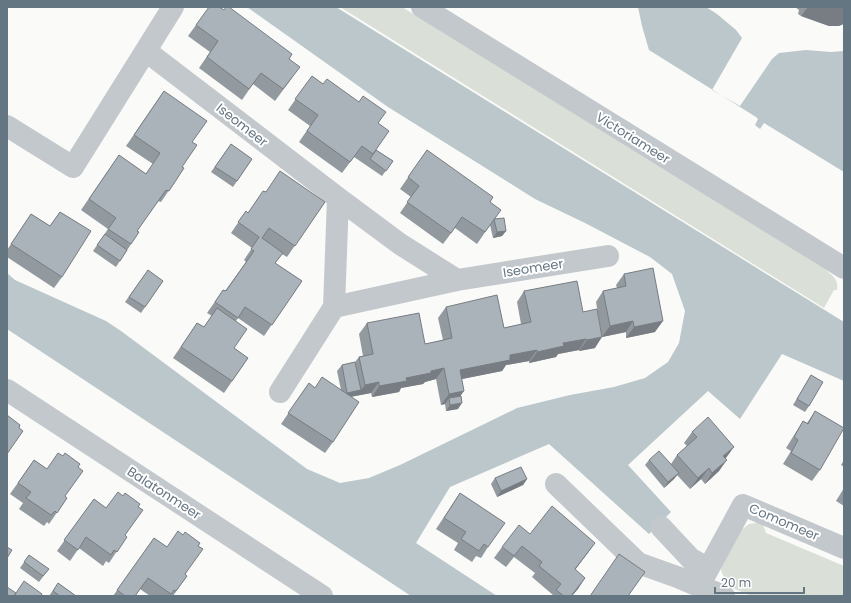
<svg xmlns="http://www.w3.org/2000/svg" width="851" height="603" font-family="Poppins,sans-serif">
<rect width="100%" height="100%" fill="#fafaf8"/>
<path fill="#dadfd7" d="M340,7H402L825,269C832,275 839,280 837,290H834L824,308Z
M762,522L766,533L844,566V596H752L737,590L726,583L721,570L724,552L740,531L749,524Z"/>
<path fill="#bbc7cb" d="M247,7H336L844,322V381L782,354L740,419L708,391L628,465L671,512L649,534L549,444L450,487L416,543L497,596H411L7,329V273L15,280L106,321L121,331L307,469L340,483L369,478L400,465L517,408L570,395L614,387L645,378L668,362L679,343L685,311L672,274L650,257L585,223L535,199L388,107Z
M638,7H706L717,14L736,30L742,38L712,90L740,106L772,59L779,53L806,50L831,52L844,51V172L764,123L760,129L755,125L758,119L756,117L649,50L642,26Z"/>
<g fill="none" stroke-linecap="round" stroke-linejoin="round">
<path stroke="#c3c8cc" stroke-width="22" d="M422,7L844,268
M146,51L338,198L400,244L457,280L608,256
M7,126L73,167L173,7
M338,198L334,307L457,280
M7,390L322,596
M280,392L334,307
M556,484L638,563L680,578L699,586
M661,527L691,559L708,568
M724,596L699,586L743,505L844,548"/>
</g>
<path fill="#929a9f" d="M795,7H844L839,26H829L801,16L798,14L799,10Z
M196,25L289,59L292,78L275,101L253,84L242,100L199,68L210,52L188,36Z
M312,76L323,84L359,102L378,123L376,150L393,161L382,176L354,157L342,173L299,142L310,126L288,110Z
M164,91L192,142L182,167L184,168L161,202L158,201L137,231L139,232L116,267L93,251L108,229L81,210L119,155L146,174L153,164L126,146Z
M231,144L252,159L233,187L211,172Z
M427,150L490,202L494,219L506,231L502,236L493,238L490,225L477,244L455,228L443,244L400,213L411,197L400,189Z
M265,192L325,202L287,257L282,254L275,263L302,281L264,336L238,318L236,321L234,348L248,358L224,393L173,358L197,323L204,327L212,316L207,313L223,290L225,291L246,262L244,260L252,248L231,233L246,211L248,213Z
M60,212L62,277L54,288L7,257V250L31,214L50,226Z
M148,270L163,281L141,313L125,302Z
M624,274L655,332L626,338V332L602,337L596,302L603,291L617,288L616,285Z
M524,291L583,312L595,348L579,351V350L558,354L556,357L529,363V361L506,365L502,371L462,379L461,396L458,409L446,411L445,404L441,405L436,379L425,382L423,384L401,388L399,392L372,397L371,393L351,397L333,442L325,453L281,424L309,383L315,388L322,377L341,390L337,371L342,365L355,362L359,357L363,356L359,334L367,323L425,344L443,340L438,318L446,307L504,328L521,324L517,302Z
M811,375L809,406L805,412L793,405Z
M815,411L820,470L812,481L783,464L791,451L786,448L796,432L803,421L807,423Z
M692,432L726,458L719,471L705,484L701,479L690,489L677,475L674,479L664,488L645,465L649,460L671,464L677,455L687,446L684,443Z
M34,460L47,469L78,467L65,496L67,498L49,524L47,522L44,526L19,509L23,503L10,494Z
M844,460V467L841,465Z
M495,478L527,479L523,485L497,497L491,484Z
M844,488V506L836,501Z
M460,493L488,547L481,558L476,556L472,562L454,550L458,543L436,529Z
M94,499L106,508L138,507L119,548L109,563L106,561L103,566L79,548L70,561L57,551Z
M530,534L595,543L575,570L585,578L572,596H552L553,595L532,577L535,573L514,557L506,567L494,558L502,547Z
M154,538L167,547L198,546L185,575L187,576L173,596H150L140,589L135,596H113Z
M29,555L49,569L39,582L20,568Z
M58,583L76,596H49Z"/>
<path fill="#777d82" d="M808,7H844V24L839,26H829L801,16Z
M506,231L502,236L493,238L497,232Z
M633,321L626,332L602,337L610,326Z
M663,321L655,332L626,338L634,327Z
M602,337L595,348L579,351L587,340Z
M586,339L579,350L558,354L556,357L529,363L537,352L563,343Z
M537,350L529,361L506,365L502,371L452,381L460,370L510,355Z
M444,368L436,379L425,382L423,384L401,388L399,392L372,397L379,386L431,371Z
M379,382L371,393L343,398L347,393L361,390L365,385Z
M464,391L456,402L449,398L445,404L441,405L449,394Z
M462,403L458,409L446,411L450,405Z
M734,447L726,458L716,467L723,456Z
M727,460L719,471L705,484L712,473Z
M709,468L701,479L690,489L698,478Z
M679,473L674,479L664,488L668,482Z
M527,479L523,485L497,497L501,491Z
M595,543L587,554L567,580L575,569Z
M585,578L578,589L572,596H571Z"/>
<path fill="#aab3b9" stroke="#777d82" d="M209,7H219L224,10L226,7H229L292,54L289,59L300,67L283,89L261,73L249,89L207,57L218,41L196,25Z
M312,76L323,84L327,79L359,102L363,96L386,112L378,123L389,131L373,154L362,146L350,162L307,131L318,115L295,99Z
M164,91L207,121L192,142L197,145L182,167L184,168L169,191L166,190L137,231L139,232L131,244L108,229L116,218L89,199L119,155L146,174L160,153L134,135Z
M231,144L252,159L237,181L215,167Z
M376,150L393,161L386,171L370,159Z
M427,150L493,197L490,202L501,210L485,232L462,217L451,233L407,202L419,186L408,177Z
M280,171L325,202L295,246L269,228L262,238L283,253L275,263L302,281L272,325L245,307L238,318L215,302L223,290L226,291L254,251L251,249L259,237L238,222L246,211L248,213L263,191L266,192Z
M60,212L91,231L62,277L11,244L31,214L50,226Z
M504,218L506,231L497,232L494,219Z
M105,234L127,250L120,261L97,245Z
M653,268L663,321L634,327L633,321L610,326L603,291L626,286L624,274Z
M148,270L163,281L145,307L129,297Z
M577,281L583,312L597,309L602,337L587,340L586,339L563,343L564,346L537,352V350L510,355V360L460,370L464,391L449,394L444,368L431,371V373L406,378L407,381L379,386V382L365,385L359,357L373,354L367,323L419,313L425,344L439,341L452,338L446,307L497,295L504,328L531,322L524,291Z
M217,308L247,329L234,348L248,358L232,381L181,347L197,323L204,327Z
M355,362L361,390L347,393L342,365Z
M811,375L823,382L809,406L797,399Z
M322,377L359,402L333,442L288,413L309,383L315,388Z
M461,396L462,403L450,405L449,398Z
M815,411L844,428L820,470L791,453L798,440L794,437L803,421L808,424Z
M7,415L20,425L19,428L23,431L7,454Z
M708,417L734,447L723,456L727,460L712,473L709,468L698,478L677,455L697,437L692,432Z
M659,451L679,473L668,482L649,460Z
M58,453L63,456L65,453L80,464L78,467L83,471L65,496L67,498L57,513L55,511L51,515L26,498L31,492L18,483L34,460L47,469Z
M521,467L527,479L501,491L495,478Z
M118,492L123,496L125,493L140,504L138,507L143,510L125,535L127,537L117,552L114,550L111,555L86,537L78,550L64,540L94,499L106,508Z
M460,493L505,523L488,547L484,544L479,551L461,539L466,532L444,518Z
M552,506L595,543L575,569L585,578L571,596H564L556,590L561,584L539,566L542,562L522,546L514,556L502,547L519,525L530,534Z
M178,531L183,535L185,532L200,543L198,546L203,549L185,574L187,576L176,591L174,590L171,594L148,578L135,596H125L117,590L154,538L167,547Z
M7,547L12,550L7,558Z
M619,554L645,572L628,596H590Z
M29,555L49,569L43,576L24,562Z
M24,581L42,594L41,596H14Z
M58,583L76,596H60L53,591Z
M7,587L16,593L14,596H7Z"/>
<g text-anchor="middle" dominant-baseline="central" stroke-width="4" stroke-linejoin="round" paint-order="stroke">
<g font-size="13" fill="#657683" stroke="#fff">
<text transform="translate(242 125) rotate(38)">Iseomeer</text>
<text transform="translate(633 138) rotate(32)">Victoriameer</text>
<text transform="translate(533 268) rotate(-9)">Iseomeer</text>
<text transform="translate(164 493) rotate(33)">Balatonmeer</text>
<text transform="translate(784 522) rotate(23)">Comomeer</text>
</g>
</g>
<rect width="851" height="603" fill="none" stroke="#657683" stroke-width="16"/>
<path d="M715 587v6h89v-6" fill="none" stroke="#657683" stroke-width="2"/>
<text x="721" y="587" font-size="12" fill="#657683" stroke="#ffffff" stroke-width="3" paint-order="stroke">20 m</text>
</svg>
